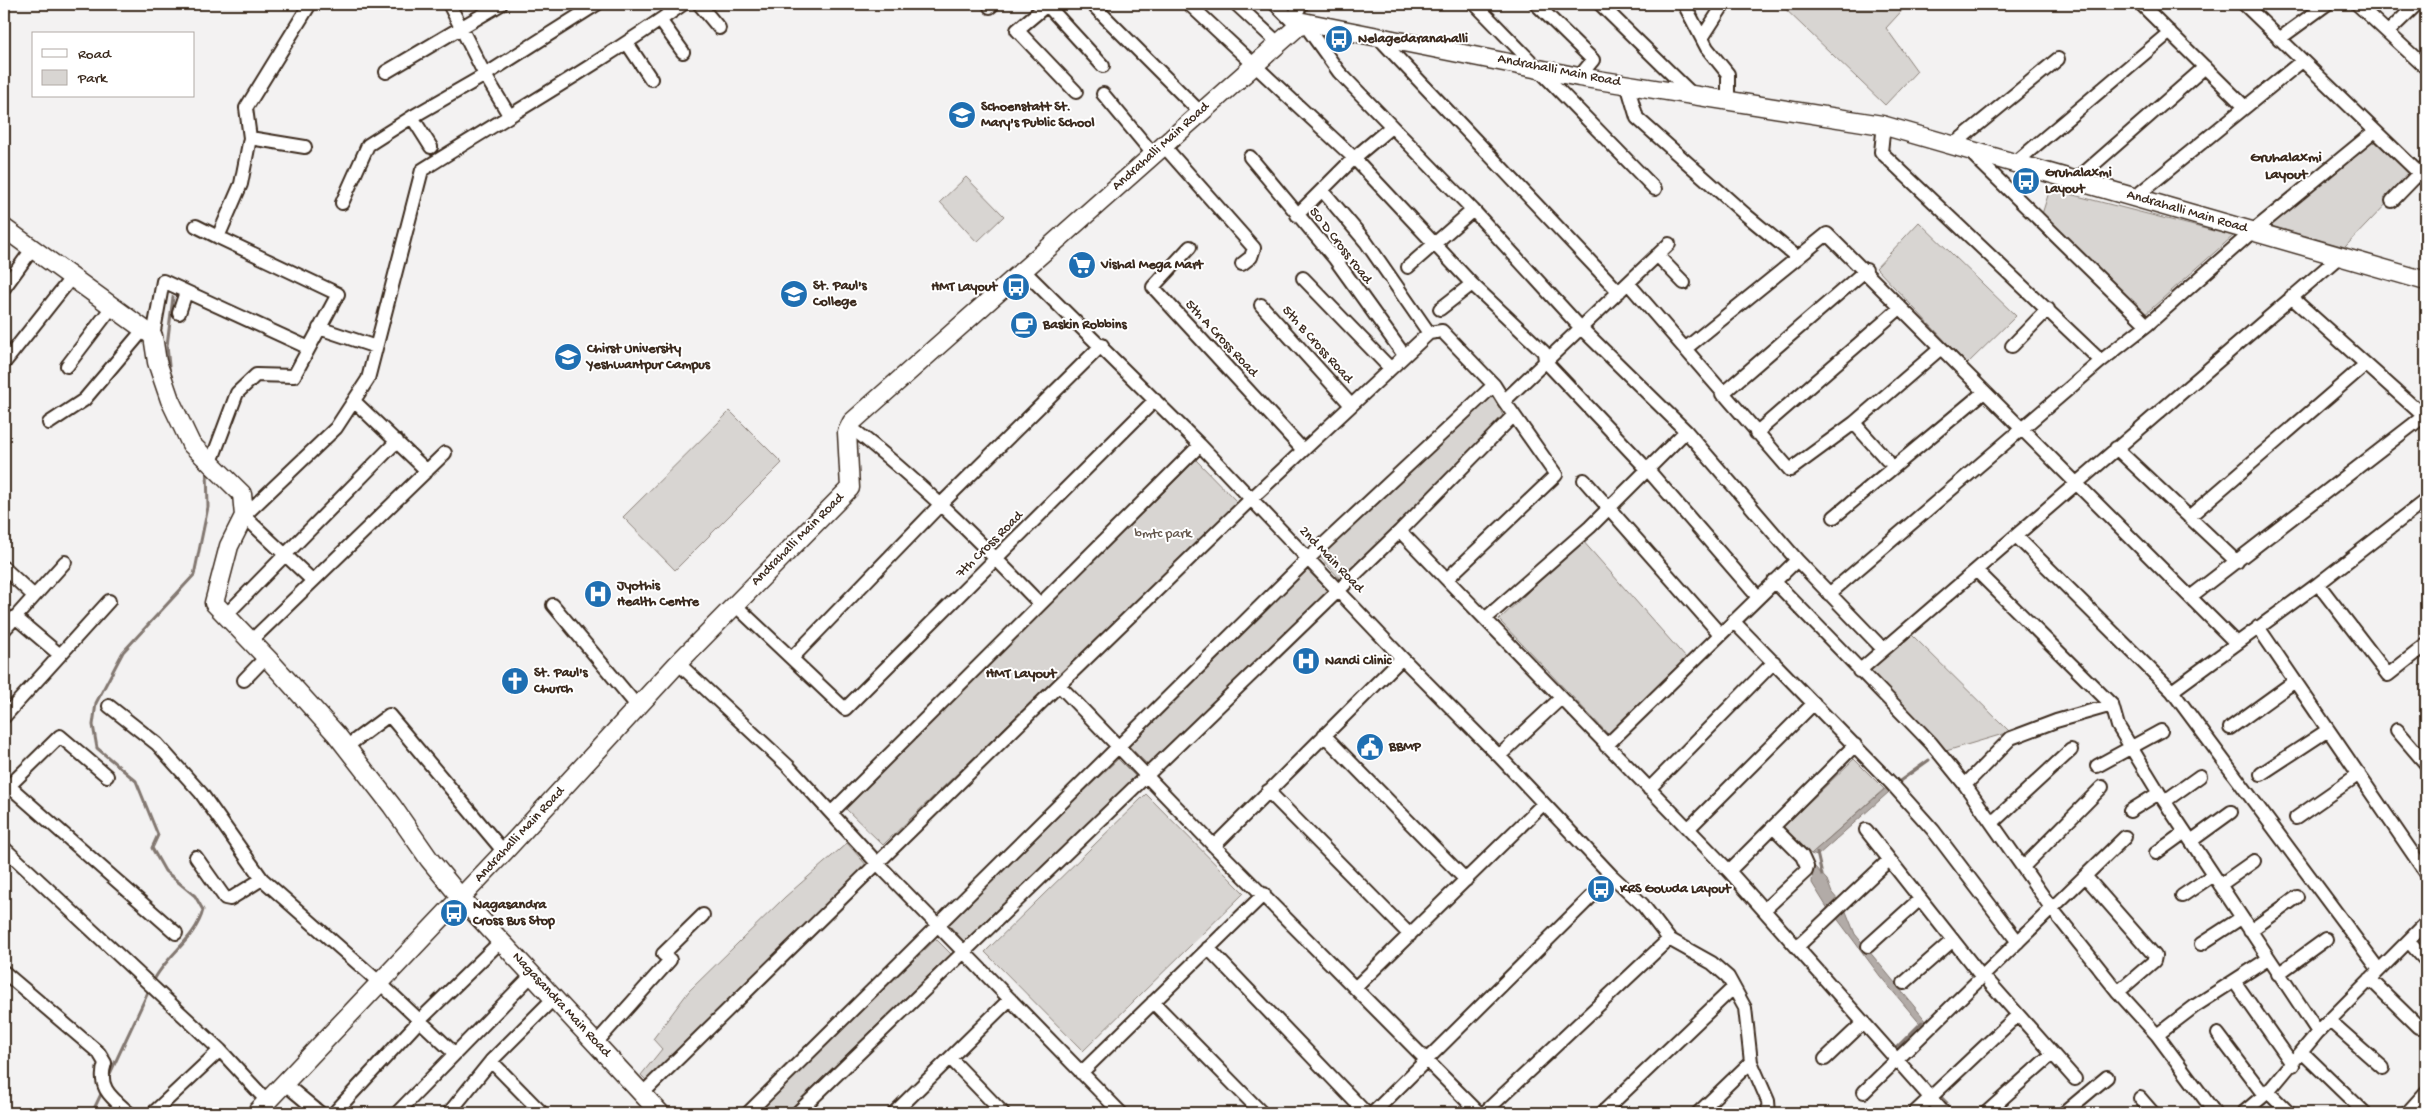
<svg xmlns="http://www.w3.org/2000/svg" width="2430" height="1117" font-family="'Gochi Hand',sans-serif">
<rect width="100%" height="100%" fill="#f3f2f2"/>
<filter id="ink" filterUnits="userSpaceOnUse"><feTurbulence type="fractalNoise" baseFrequency=".02" numOctaves="2"/><feDisplacementMap in="SourceGraphic" scale="10" xChannelSelector="R" yChannelSelector="G"/><feConvolveMatrix kernelMatrix="1 2 1 2 8 2 1 2 1" color-interpolation-filters="sRGB"/></filter>
<g filter="url(#ink)">
<path fill="#d8d5d2" stroke="#8a8078" d="M1780,4H1908L1886,28L1917,71L1885,105Z
M2372,139L2413,176L2345,247L2268,225Z
M966,177L1004,216L977,242L940,202Z
M2050,189L2233,236L2143,316L2042,214Z
M1919,222L2016,316L1967,364L1876,268Z
M1492,392L1504,418L1341,580L1318,555Z
M730,411L782,463L675,570L623,517Z
M1196,460L1238,503L883,845L845,808Z
M1582,540L1686,658L1609,735L1499,620Z
M1306,569L1329,592L1149,766L1126,743Z
M1911,634L2010,732L1946,751L1866,673Z
M1118,759L1136,777L964,941L946,922Z
M1854,759L1884,789L1811,854L1781,829Z
M1146,794L1244,893L1083,1051L985,952Z
M847,843L868,867L648,1082L641,1075L662,1049L653,1039L689,991L785,897Z
M936,939L951,954L786,1113H755Z"/>
<path fill="#b2aba7" stroke="#827770" d="M1886,788L1889,792L1817,856L1811,854Z
M1813,865L1827,880L1832,893L1838,900L1828,909L1812,883Z
M1845,909L1855,934L1927,1022L1922,1026L1880,976L1836,917Z"/>
<g fill="none" stroke-linecap="round" stroke-linejoin="round">
<path stroke="#827770" stroke-width="3" d="M170,376L167,346L173,297
M1897,783L1929,760
M1817,853L1822,875
M153,982C165,956 196,939 203,910L195,896L165,871L152,848L158,835L136,781L97,748L93,725L96,703L123,652L194,575L208,507L207,470
M1901,1052L1896,1048L1922,1022
M107,1080L150,988
M1938,1094L1947,1103
M92,1113L103,1090"/>
<g stroke="#3b2a1e" stroke-width="16">
<path id="street" d="M449,4L485,75L509,115
M699,4L719,28
M1048,4L1017,30L1076,92
M1092,4L1200,112
M1189,4L1354,158L1472,284L1544,352L1545,361L1648,470L1758,597
M1236,4L1278,43
M1275,4L1291,20L1303,22L1339,72L1473,210L1580,327L1686,431L1797,560L1883,649
M1475,4L1655,189
M1536,4L1593,60L1579,77
M1600,4L1692,94
M1684,4L1707,48L1728,74V100
M2141,4L2245,107
M2244,4L2426,180
M2357,4L2426,68
M1047,5L1103,66
M990,7L993,4
M660,20L683,52
M1291,20L1302,4
M2388,32L2417,4
M1377,36L1619,292
M1702,38L1724,4
M2279,39L2327,4
M627,43L651,79
M386,72L501,4
M1627,84L1637,118L1746,215L1798,258
M1103,94L1153,154
M412,117L431,147
M1887,126L1883,133L1881,152L2101,361
M250,138L305,147
M1163,145L1254,248L1251,257L1242,264
M1953,145L2058,59
M1970,152L2147,325
M1250,157L1335,259L1404,355
M2015,163L2170,32
M2076,180L2205,67
M1322,190L1366,242L1429,333
M2135,197L2302,61
M2392,201L2426,166
M342,203L368,145L412,117L485,75L597,4
M1297,215L1354,158L1391,127
M196,226L218,237
M1190,247L1153,287L1303,450
M1657,255L1684,283
M1408,267L1473,210
M1023,270L1200,445L1402,658L1499,756L1612,876L1642,904L1669,939L1712,963L1728,977L1745,1008L1751,1062L1768,1101L1769,1113
M1303,278L1390,368
M1628,283L1669,244
M4,288L33,248
M2291,297L2426,418
M1261,305L1351,405
M1440,309L1472,284
M179,313L186,292
M319,328L376,347
M153,336L163,281L309,348
M2012,346L2048,309
M1685,349L1827,234L2236,643
M4,363L72,277
M67,366L112,307
M1722,394L1866,270
M355,402L427,471
M49,423L84,400L144,329
M1854,423L1887,460
M849,426C918,479 979,541 1039,603
M1756,433L1900,308
M2116,448L2237,562
M210,465L237,393L256,375L294,376L338,294L218,237L241,184L250,138L246,108L310,4
M1584,480L1720,634
M1834,517L1984,392
M2189,517L2366,364
M1400,531L1729,871L1944,1113
M2016,536L2172,691L2379,970
M4,568L34,596
M1977,571L2112,705L2118,726L2159,793L2318,1032
M1447,579L1556,475L1504,401
M313,581L244,516L336,428L368,379L422,170C509,115 599,64 683,4
M1774,581L1931,743L1965,785L2052,909L2118,992L2157,1035L2215,1113
M2318,584L2388,675L2426,645
M1829,594L2101,361L2147,325L2253,231L2375,131
M2190,597L2424,416
M734,604L845,709L1155,400
M553,605L638,707
M225,616L397,441
M15,617L60,655
M1485,619L1590,527L1686,431
M1733,621L1891,783L1933,830L2018,942
M2258,627L2426,873
M4,630L65,562
M251,641L445,453
M792,658L940,505L1102,345
M678,663L788,766L876,862L1121,1113
M1859,671L2340,256
M244,680L266,657
M1059,685L1214,846L1479,1113
M2172,691L2318,584L2426,500
M109,706L157,744L201,793L262,879
M4,717L109,601
M2230,728L2295,681
M2397,730L2426,764
M1324,735L1466,880
M1606,746L1797,560
M346,747L389,715L504,852
M1499,756L1560,699
M2097,766L2161,731
M2261,774L2328,730
M107,776L60,736L9,786L176,933
M1965,785L2011,738L2056,721L2112,705
M1649,789L1774,662
M1268,791L1410,935
M2165,801L2200,776
M2130,811L2159,793
M832,812L1200,445
M2296,818L2359,774
M1992,823L2071,750
M1688,829L1814,703
M1866,830L1982,977
M2191,841L2231,812
M1214,846L1402,658
M4,848L220,1050L267,1101
M2156,853L2185,832
M196,857L225,898L230,899L262,879L380,983L454,1053
M2023,867L2102,787
M1729,871L1855,745
M2085,876L2155,956L2154,961L2118,992
M2220,885L2254,861
M2182,896L2213,875
M1764,910L1806,871L1807,867L1802,856L1773,827
M2250,931L2297,897
M2409,942L2426,961
M2201,944L2241,918
M1868,946L1920,899
M1797,947L1889,860
M1208,948L1366,1113
M4,972L99,1053L105,1063C97,1088 111,1097 129,1113
M2278,974L2326,939
M2370,979L2419,1027
M2234,981L2293,1065
M1904,983L1953,940
M1990,983L2075,1079
M1355,988L1543,804
M1153,1002L1262,1113
M2330,1021L2383,1068
M2218,1034L2264,1095
M2157,1035L2195,1006L2268,959
M596,1043L670,960L663,954L703,915
M2302,1052L2365,1113
M950,1058L1003,1113
M1825,1059L1864,1022
M491,1061L542,1113
M1081,1073L1264,894
M285,1084L320,1113
M1864,1092L2125,837
M2268,1092L2289,1113
M643,1093L1059,685L1251,499L1429,333L1442,331L1494,385L1504,401L1628,283L1790,470L1854,423L1941,348
M2140,1098L2153,1113
M153,1113L220,1050
M334,1113L420,1020L501,941
M397,1113L533,974
M449,1113L491,1061L555,997
M748,1113L1309,558L1494,385
M797,1113L1400,531L1513,416
M894,1113L1010,999
M1373,1113L1612,876
M1484,1113L1669,939
M1602,1113L1733,988
M1698,1113L1751,1062
M1914,1113L2018,1015
M1986,1113L2052,1054
M2064,1113L2107,1077
M2243,1113L2268,1092L2318,1032L2426,923
M2407,1113L2426,1092"/>
</g>
<g stroke="#3b2a1e" stroke-width="21">
<path id="secondary" d="M4,228L153,336L157,362L170,400L191,444L242,494L244,516L229,546L214,603L269,660L336,734L392,806L429,859L461,898L660,1113
M256,1113L504,852L678,663L850,488L847,432L852,422L1303,22L1579,77L1882,125L2426,281"/>
</g>
<use href="#street" stroke="#fff" stroke-width="12"/>
<use href="#secondary" stroke="#fff" stroke-width="18"/>
</g>
</g>
<defs>
<g id="bus-disc" transform="scale(1.4375)"><circle r="9.5" fill="#1f6fb2" stroke="#fff"/><path d="M-5-6H5V4H4V6H2V4H-2V6H-4V4H-5ZM-3.5-4V0h7V-4ZM-3.5 1.2v1.5H-2V1.2ZM2 1.2v1.5H3.5V1.2Z" fill="#fff"/></g>
<g id="school-disc" transform="scale(1.4375)"><circle r="9.5" fill="#1f6fb2" stroke="#fff"/><path d="M0-5L7-2L0 1L-7-2ZM-4 1L0 2.5L4 1V4Q0 6-4 4Z" fill="#fff"/></g>
<g id="supermarket-disc" transform="scale(1.4375)"><circle r="9.5" fill="#1f6fb2" stroke="#fff"/><path d="M-6-5.5h2.5l.6 2H6L4.5 2H-2.5L-4.4-4H-6ZM-1.5 3.2a1.3 1.3 0 1 0 .1 0ZM3 3.2a1.3 1.3 0 1 0 .1 0Z" fill="#fff"/></g>
<g id="university-disc" transform="scale(1.4375)"><circle r="9.5" fill="#1f6fb2" stroke="#fff"/><path d="M0-5L7-2L0 1L-7-2ZM-4 1L0 2.5L4 1V4Q0 6-4 4Z" fill="#fff"/></g>
<g id="cafe-disc" transform="scale(1.4375)"><circle r="9.5" fill="#1f6fb2" stroke="#fff"/><path d="M-5.5-4.5H6V0H3Q3 3.5 0 3.5H-2.5Q-5.5 3.5-5.5 0ZM3-3.2v2h1.7v-2ZM-6 4.5H4V6H-6Z" fill="#fff"/></g>
<g id="hospital-disc" transform="scale(1.4375)"><circle r="9.5" fill="#1f6fb2" stroke="#fff"/><path d="M-5-5h3v3.5h4V-5h3V5h-3V1.5h-4V5h-3Z" fill="#fff"/></g>
<g id="church-disc" transform="scale(1.4375)"><circle r="9.5" fill="#1f6fb2" stroke="#fff"/><path d="M-1.2-6h2.4v3.5h3.3v2.4h-3.3V6h-2.4V-.1h-3.3v-2.4h3.3Z" fill="#fff"/></g>
<g id="civic-disc" transform="scale(1.4375)"><circle r="9.5" fill="#1f6fb2" stroke="#fff"/><path d="M-.6-6.5H3V-4.5H.6V-3L4-1V1h2V6H-6V1h2V-1L-.6-3ZM-1.2 2.5V6h2.4V2.5Z" fill="#fff"/></g>
</defs>
<g fill-rule="evenodd">
<use href="#bus-disc" x="1339" y="39"/>
<use href="#school-disc" x="962" y="115"/>
<use href="#bus-disc" x="2026" y="181"/>
<use href="#supermarket-disc" x="1082" y="265"/>
<use href="#bus-disc" x="1016" y="287"/>
<use href="#university-disc" x="794" y="294"/>
<use href="#cafe-disc" x="1024" y="325"/>
<use href="#university-disc" x="568" y="357"/>
<use href="#hospital-disc" x="598" y="594"/>
<use href="#hospital-disc" x="1306" y="661"/>
<use href="#church-disc" x="515" y="681"/>
<use href="#civic-disc" x="1370" y="747"/>
<use href="#bus-disc" x="1601" y="889"/>
<use href="#bus-disc" x="454" y="913"/>
</g>
<g text-anchor="middle" dominant-baseline="central" stroke-width="4" stroke-linejoin="round" paint-order="stroke">
<g font-size="14" font-weight="bold" fill="#3b2a1e" stroke="#fff" text-anchor="start">
<text x="1358" y="39">Nelagedaranahalli</text>
<text x="981" y="107">Schoenstatt St.<tspan x="981" dy="16">Mary's Public School</tspan></text>
<text x="2045" y="173">Gruhalaxmi<tspan x="2045" dy="16">Layout</tspan></text>
<text x="1101" y="265">Vishal Mega Mart</text>
<text x="813" y="286">St. Paul's<tspan x="813" dy="16">College</tspan></text>
<text x="997" y="287" text-anchor="end">HMT Layout</text>
<text x="1043" y="325">Baskin Robbins</text>
<text x="587" y="349">Chirst University<tspan x="587" dy="16">Yeshwantpur Campus</tspan></text>
<text x="617" y="586">Jyothis<tspan x="617" dy="16">Health Centre</tspan></text>
<text x="1325" y="661">Nandi Clinic</text>
<text x="534" y="673">St. Paul's<tspan x="534" dy="16">Church</tspan></text>
<text x="1389" y="747">BBMP</text>
<text x="1620" y="889">KRS Gowda Layout</text>
<text x="473" y="905">Nagasandra<tspan x="473" dy="16">Cross Bus Stop</tspan></text>
</g>
<g font-size="14" fill="#3b2a1e" stroke="#fff">
<text transform="translate(1559 71) rotate(11)">Andrahalli Main Road</text>
<text transform="translate(1161 147) rotate(-42)">Andrahalli Main Road</text>
<text transform="translate(2187 212) rotate(16)">Andrahalli Main Road</text>
<text transform="translate(1340 246) rotate(52)">50 D Cross road</text>
<text transform="translate(1221 339) rotate(47)">5th A Cross Road</text>
<text transform="translate(1317 345) rotate(48)">5th B Cross Road</text>
<text transform="translate(798 540) rotate(-45)">Andrahalli Main Road</text>
<text transform="translate(990 545) rotate(-45)">7th Cross Road</text>
<text transform="translate(1331 560) rotate(46)">2nd Main Road</text>
<text transform="translate(520 835) rotate(-47)">Andrahalli Main Road</text>
<text transform="translate(561 1005) rotate(47)">Nagasandra Main Road</text>
</g>
<g font-size="14" fill="#62554b" stroke="#fff">
<text x="1163" y="534">bmtc park</text>
</g>
<g font-size="15" font-weight="bold" fill="#3b2a1e" stroke="#fff">
<text x="2286" y="158">Gruhalaxmi<tspan x="2286" dy="17">Layout</tspan></text>
<text x="1021" y="674">HMT Layout</text>
</g>
</g>
<rect width="2430" height="1117" fill="none" stroke="#fff" stroke-width="20"/>
<rect x="10" y="10" width="2410" height="1097" fill="none" stroke="#3b2a1e" stroke-width="2" filter="url(#ink)"/>
<rect x="32" y="32" width="162" height="65" fill="#ffffff" stroke="#b1aaa5"/>
<rect x="42" y="49" width="25" height="8" fill="#ffffff" stroke="#b1aaa5"/>
<text x="78" y="58" font-size="15" fill="#3b2a1e">Road</text>
<rect x="42" y="70" width="25" height="15" fill="#d8d5d2" stroke="#b1aaa5"/>
<text x="78" y="82" font-size="15" fill="#3b2a1e">Park</text>
</svg>
